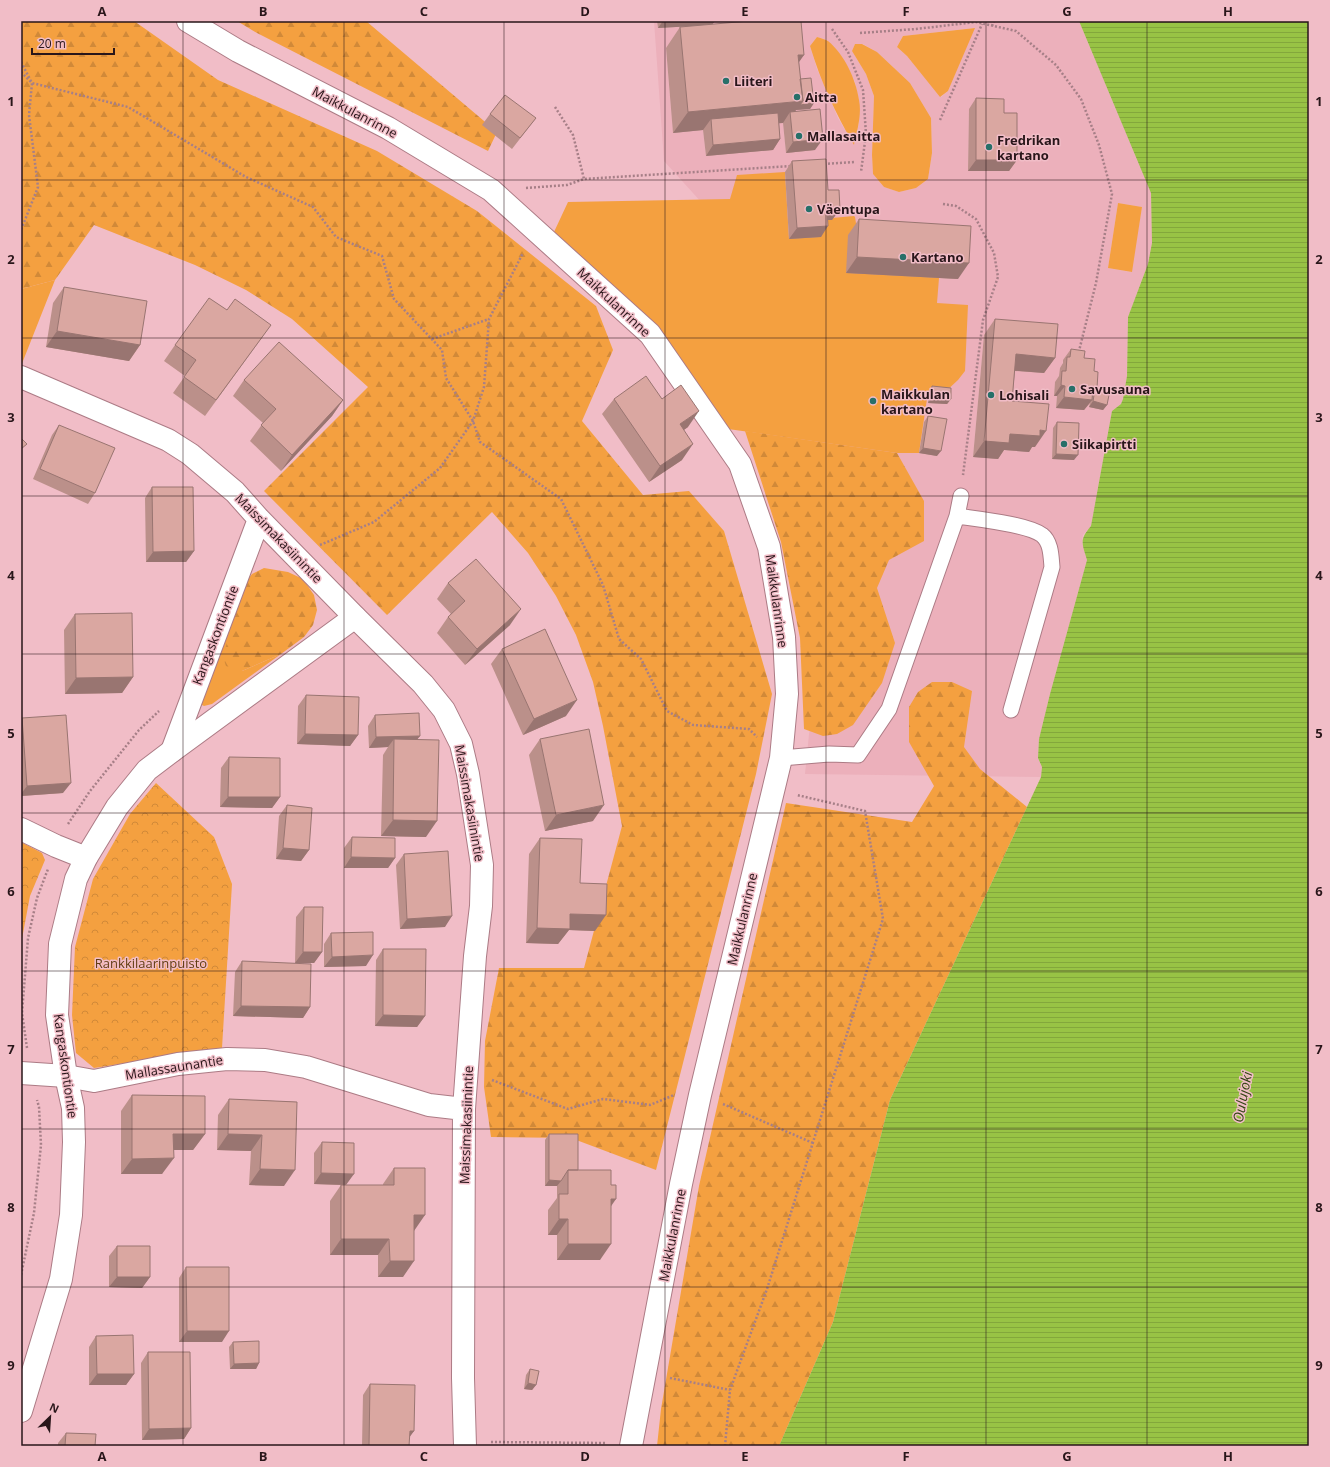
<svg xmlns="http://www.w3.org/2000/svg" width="1330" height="1467" font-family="'Open Sans',sans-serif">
<defs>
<pattern id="forest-firs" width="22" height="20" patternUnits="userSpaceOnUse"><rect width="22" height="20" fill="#f4a040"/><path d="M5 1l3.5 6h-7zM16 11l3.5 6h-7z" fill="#d18938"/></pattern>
<pattern id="park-crowns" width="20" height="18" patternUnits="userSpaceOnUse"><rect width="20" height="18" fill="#f4a040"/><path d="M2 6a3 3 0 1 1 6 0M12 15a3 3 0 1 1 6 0" fill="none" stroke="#d18938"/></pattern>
<pattern id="water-rules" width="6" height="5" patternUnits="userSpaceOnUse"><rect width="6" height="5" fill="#98c345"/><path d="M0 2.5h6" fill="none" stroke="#83a73c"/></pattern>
</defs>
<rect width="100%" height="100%" fill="#f1bdc7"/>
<path fill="#ecb0bb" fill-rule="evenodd" d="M654,21H657L658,28L712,25V21H1079L1151,192L1152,243L1148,264L1128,317L1127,376L1123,399L1121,404L1112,411L1091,526L1083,535L1082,543L1087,560L1050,694L1039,739L1038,758L1042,767L1041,777L805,774L812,705V640L806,584L797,537L782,489L775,470L746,418L819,362L808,320L664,161ZM974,28L948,91L941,97L907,56L897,47L903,36ZM786,37L790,75L784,76L785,85L808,84L810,109L787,111L788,122L813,120L815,150L786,152L783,123L770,124L772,150L706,156L703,130L673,133L666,48ZM817,37L827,40L842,57L855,82L859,101V123L854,145L838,118L817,69L810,46ZM855,44H863L877,52L910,83L931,118L932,153L928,179L916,188L899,192L884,187L873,174L872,155L874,96L866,74L852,51ZM969,109L996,110V123L1010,124L1009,171H968ZM818,170L820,201H831L832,220H820V237L789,238L785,172ZM1118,203L1142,207L1131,272L1108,268ZM848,235L960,241L958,279L846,273ZM984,335L1047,340L1044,373L1005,370L1001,417L1037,420L1035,447L1029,446L1028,452L998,450L997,459L973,457ZM1063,360L1077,361V369L1088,370L1087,382L1090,383L1089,398H1085L1084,410L1056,408L1057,396H1054L1055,382H1059L1060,368H1062ZM924,422L943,425L937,456L919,453ZM1053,428H1075L1074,460L1052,459Z"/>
<path fill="#f4a040" d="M975,28L948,91L940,97L907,56L897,47L903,36Z
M817,37C820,38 825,39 828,41C844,54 856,79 859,100C862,115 857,131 854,145C835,113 821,82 810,46Z
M855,44H862L877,52L910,83L931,118L932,153L928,179L916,188L899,192L884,187L873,174L872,155L874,96L866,74L852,51Z
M785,172L789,239L820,220L832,218L854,216L855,217L858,236L939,278L937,303L968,305L965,371L958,380L944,393L928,392L919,453H897L728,429L655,327L554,232L568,202L730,199L737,175Z
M1118,203L1142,207L1132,272L1108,268Z
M55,280L21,366V289Z
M242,587V671L281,654L212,704L204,706L200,704Z"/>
<path fill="url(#forest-firs)" d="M21,21H134L218,80L377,151L477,211L596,306L613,350L582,421L643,495L689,491L724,531L772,694L756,774L656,1170L571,1138L491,1137L484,1087L485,1041L499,968H584L622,826L603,726L593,682L576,635L556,596L528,553L492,512L387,615L264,491L368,387L292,319L246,290L195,265L94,225L55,280L21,289Z
M237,21H366L497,132L488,151L257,33Z
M745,431L897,453L924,501V541L889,560L877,588L895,643L882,683L853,725L837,734L823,736L804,729L800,638L781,542Z
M264,568L288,572L303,579L314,595L317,610L313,625L304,637L281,654L242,671L226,666L223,657L242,587L252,574Z
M932,682H952L972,691L964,747L980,769L1027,807L890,1100L833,1322L779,1446H657L661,1409L699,1186L786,803L912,822L934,786L909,742V707L918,692Z"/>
<path fill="url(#park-crowns)" d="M156,783L214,837L232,884L222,1048L94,1068L76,1053L72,1015L75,947L93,879L130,814Z
M21,842L42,853L45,860L30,896L21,944Z"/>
<path fill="url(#water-rules)" d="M1079,21H1309V1446H779L833,1322L890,1100L1041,777L1042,767L1038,758L1039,739L1050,694L1087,560C1082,543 1079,540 1091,526L1112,411L1121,404L1123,399L1127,376L1128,317L1148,264L1152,243L1151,193Z"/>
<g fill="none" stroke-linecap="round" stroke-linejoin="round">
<g stroke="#ac7b85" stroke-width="17">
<path id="lane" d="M957,516C977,519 1027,524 1042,535C1051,542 1051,556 1052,567L1011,710
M781,758L829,754L858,755L889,709L957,516L961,496"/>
</g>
<g stroke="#ac7b85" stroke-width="24">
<path id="street" d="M188,21L238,51L388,128L491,190L650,334L740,464L769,547L784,637L787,694L781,758L700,1095L681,1184L631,1446
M21,377L168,440L190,454L235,492L259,519L355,617L423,684L444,710L461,744L468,774L482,865L481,906L475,956L464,1109L463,1378L465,1446
M172,751L259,519
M21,829L56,846L86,858
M21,1073L66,1076L94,1081L178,1064L227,1059L265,1060L306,1067L429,1105L464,1109"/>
</g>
<g stroke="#ac7b85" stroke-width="24">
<path id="secondary" d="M21,1411L61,1279L71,1215L74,1142L73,1108L66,1076L57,1015L60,944L76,879L86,858L117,807L147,770L172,751L355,617"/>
</g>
<path stroke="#a67f87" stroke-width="2.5" stroke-dasharray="2 2" stroke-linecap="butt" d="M992,26L994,21
M832,29L848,52L863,90L866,134L861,172
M860,33L916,29L976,22L1016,31L1056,65L1081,99L1099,145L1112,194L1096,283L1079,351
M21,62L32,83L29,115L38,187L21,230
M21,72L32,83L128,107L246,177L313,207L336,237L382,256L394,299L442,350L446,378L473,421L480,442L561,499L603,585L619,639L641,659L667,711L693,725L749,729L757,737
M555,107L573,135L584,179
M940,120L982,24
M824,164L854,162
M526,188L567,185L584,179L791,166
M943,204L956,206L976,219L994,253L998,277L983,320L963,475
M432,339L489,319
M320,545L374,522L440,468L473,421L484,387L489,319L523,253
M68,824L90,791L139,730L159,711
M27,1048L22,1013L28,938L37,898L48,869
M492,1080L568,1109L603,1099L650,1105L674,1095
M723,1104L813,1143
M21,1275L34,1213L41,1145L39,1107L37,1100
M670,1378L730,1390
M491,1442L606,1443
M725,1446L730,1390L767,1289L883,919L865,811L797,795"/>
<use href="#lane" stroke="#fff" stroke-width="15"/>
<use href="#street" stroke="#fff" stroke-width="22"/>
<use href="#secondary" stroke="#fff" stroke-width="22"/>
</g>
<path fill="#bb908a" d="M657,21H715L712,24L799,62L800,79L814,103L810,109L796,110L795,111L815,150L786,153L783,123H779L780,139L773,150L706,156L703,130L673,133L666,48L680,27L694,26L658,28Z
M976,98L1004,113L1017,160L1009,171H968L969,109Z
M490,114L536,118L512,149L482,125Z
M792,161L828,190L840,209L832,220H828L821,237L789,239L785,172Z
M859,219L958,279L846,273L848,235Z
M64,287L140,345L129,361L46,347L53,303Z
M227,310L271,325L205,416L173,393L185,376L164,361L175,345Z
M995,319L1055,358L1044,373L1015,371L1012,401L1035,447H1032L1029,452L1004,450L998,459L973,457L984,335Z
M1071,349L1084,358L1094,371L1097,387L1107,405L1103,410L1089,407L1090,403L1084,410L1056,408L1057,396H1054L1055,382L1059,376L1060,368L1063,363V360Z
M244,380L343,400L332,416L281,471L250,441L263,423L233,396Z
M932,386L951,399L947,404L928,403V392Z
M614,399H662L688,427L684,430L682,460L649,482L602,414Z
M928,416L937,456L919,453L924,422Z
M1057,422L1074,460L1052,459L1053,428Z
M59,425L95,493L88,504L33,479L52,435Z
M152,487L194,551L186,562H146L145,498Z
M448,583L510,625L465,665L437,633L448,617L451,614L437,599Z
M75,614L133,677L122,693L65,694L64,630Z
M502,649L566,716L523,735L491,664Z
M306,695L358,735L350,746L297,744L298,706Z
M375,715L420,736L417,739L426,837L381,836L383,755L388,747L369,748L368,726Z
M22,718L63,793L21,796V719Z
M540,739L593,821L545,831L529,755Z
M229,757L280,797L272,808L220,807L221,768Z
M287,805L309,850L301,861L276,859L279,816Z
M352,837L395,858L388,868H344V848Z
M540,838L580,883L595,931L569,930L558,944L526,943L529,854Z
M404,854L445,927L400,929L396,865Z
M304,907L322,952L314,963H295L296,917Z
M331,933L366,966L324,967V944Z
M383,949L425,1016L417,1027L375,1026L376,960Z
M242,961L310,1007L303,1018L233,1016L235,972Z
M132,1095L205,1134L193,1150H173L162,1174H121V1111Z
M229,1099L297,1102L284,1186L249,1185L251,1151L217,1150L218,1115Z
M549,1134L578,1170L611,1205L600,1260H557V1235H548V1210L557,1198V1186H545V1140Z
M322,1142L346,1185H383V1184L394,1168L414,1231L403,1277H378V1255H330V1201L341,1185L314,1184V1153Z
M117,1246L150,1277L142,1288L109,1287V1256Z
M186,1267L222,1342H179V1278Z
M96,1336L134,1374L126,1385H89V1347Z
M233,1342L259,1363L256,1369H230L229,1347Z
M148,1352L191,1428L184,1439L142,1440L141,1363Z
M530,1369L536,1385L532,1390L524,1389L526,1375Z
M370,1384L414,1431L409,1437V1446H362L363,1395Z
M66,1433L95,1446H58V1443Z"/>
<path fill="#997571" d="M663,21H715L712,25L658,28Z
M798,55H804L790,75Z
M803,101L814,103L810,109L796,110L791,118L790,112L783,123L712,129L711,119L703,130L673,133L688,112Z
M780,139L773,150L706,156L713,145Z
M823,139L815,150L786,153L793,142Z
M976,160H1017L1009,171H968Z
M827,209H840L832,220H820Z
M828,226L821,237L789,239L797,228Z
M857,257L969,263L958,279L846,273Z
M57,331L140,345L129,361L46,347Z
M1016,354L1055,358L1044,373L1005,370Z
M1061,385L1065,386L1057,396H1054Z
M1093,388H1097L1089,399Z
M932,397L951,399L947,404L928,403Z
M1064,397L1092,400L1084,410L1056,408Z
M343,400L332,416L281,471L292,455Z
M1093,401L1107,405L1103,410L1089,407Z
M699,411L688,427L669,440L680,424Z
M1040,430L1046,431L1035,447H1032L1029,452L1004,450L998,459L973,457L984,441L1010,434Z
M693,444L682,460L649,482L660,466Z
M923,448L941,451L937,456L919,453Z
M1056,454L1078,455L1074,460L1052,459Z
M194,551L186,562H146L153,552Z
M521,609L510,625L465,665L477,649Z
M133,677L122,693L65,694L76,678Z
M577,700L566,716L523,735L534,719Z
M305,734L358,735L350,746L297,744Z
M420,736L412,746L394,739L388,747L369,748L376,737Z
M71,783L63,793L21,796V794L27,786Z
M228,797H280L272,808L220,807Z
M604,805L593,821L545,831L556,815Z
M393,820L437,821L426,837L381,836Z
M283,848L309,850L301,861L276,859Z
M351,857L395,858L388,868H344Z
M570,914L606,915L595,931L569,930L558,944L526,943L537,928Z
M452,916L445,927L400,929L407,919Z
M303,952H322L314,963H295Z
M373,955L366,966L324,967L332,957Z
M241,1006L310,1007L303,1018L233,1016Z
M383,1015L425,1016L417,1027L375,1026Z
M173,1134H205L193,1150H162Z
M228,1134L262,1135L251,1151L217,1150Z
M174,1158L162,1174H121L132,1159Z
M260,1169L295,1170L284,1186L249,1185Z
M321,1173L354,1174L346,1185L314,1184Z
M549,1180L561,1181L557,1186H545Z
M611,1199H616L605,1215Z
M414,1215H425L414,1231Z
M559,1219H568L557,1235H548Z
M341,1239H389L378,1255H330Z
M568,1244H611L600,1260H557Z
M390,1261H414L403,1277H378Z
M117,1277H150L142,1288L109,1287Z
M187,1331H229L222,1342H179Z
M259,1363L256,1369H230L234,1364Z
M97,1374H134L126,1385H89Z
M528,1383L536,1385L532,1390L524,1389Z
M191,1428L184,1439L142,1440L149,1429Z
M410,1431H414L406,1442Z"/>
<path fill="#daa7a1" stroke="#997571" d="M749,21H801L804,55H798L803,101L688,112L680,27Z
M811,78L814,103L800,105L803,101L800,79Z
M505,95L536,118L520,138L490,114Z
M976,98L1004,99V113H1017V160H976Z
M820,109L823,139L793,142L790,112Z
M778,113L780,139L713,145L711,119Z
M826,159L828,190H839L840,209H827L828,226L797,228L792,161Z
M859,219L971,226L969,263L857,257Z
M64,287L147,301L140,345L57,331Z
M209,298L227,310L235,299L271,325L216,400L184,377L196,360L175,345Z
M995,319L1058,324L1055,358L1016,354L1012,401L1049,404L1046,431L1040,430V436L1010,434L1009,443L984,441Z
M279,342L343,400L292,455L261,425L276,409L244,380Z
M1071,349L1085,351L1084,358L1095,359L1094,371L1098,372L1097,388H1093L1092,400L1064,397L1065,386L1061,385L1062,371H1066L1067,357H1070Z
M646,376L662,399L681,385L699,411L680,424L693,444L660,466L614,399Z
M932,386L951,388V399L932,397Z
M1097,387L1110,390L1107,405L1093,401L1095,390Z
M928,416L947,419L941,451L923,448Z
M1057,422L1079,423L1078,455L1056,454Z
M59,425L115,448L95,493L40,469Z
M21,438L27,444L21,449Z
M152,487H193L194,551L153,552Z
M476,559L521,609L477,649L448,617L465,601L448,583Z
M132,613L133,677L76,678L75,614Z
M545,629L577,700L534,719L502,649Z
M306,695L359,697L358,735L305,734Z
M419,713L420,736L376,737L375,715Z
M66,715L71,783L27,786L22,718Z
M589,729L604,805L556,815L540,739Z
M394,739L439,740L437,821L393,820Z
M229,757L280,758V797H228Z
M287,805L312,808L309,850L283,848Z
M352,837L395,838V858L351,857Z
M540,838L582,839L580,883L607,884L606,915L570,914V929L537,928Z
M448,851L452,916L407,919L404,854Z
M304,907H323L322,952H303Z
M373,932V955L332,957L331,933Z
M383,949H426L425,1016L383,1015Z
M242,961L311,964L310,1007L241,1006Z
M132,1095L205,1096V1134H173L174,1158L132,1159Z
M229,1099L297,1102L295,1170L260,1169L262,1135L228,1134Z
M549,1134H578V1170H568L561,1181L549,1180Z
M322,1142L354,1143V1174L321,1173Z
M394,1168H425V1215H414V1261H390L389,1239H341V1185H394Z
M568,1170H611V1185H616V1199H611V1244H568V1219H559V1194H568Z
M117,1246H150V1277H117Z
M186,1267H229V1331H187Z
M133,1335L134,1374H97L96,1336Z
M259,1341V1363L234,1364L233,1342Z
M148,1352H190L191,1428L149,1429Z
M530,1369L539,1371L536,1385L528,1383Z
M370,1384L415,1385L414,1431H410L409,1446H369Z
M66,1433L96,1434L95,1446H65Z"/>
<path fill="none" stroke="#29161a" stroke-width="1" stroke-opacity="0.55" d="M183,21V1446M344,21V1446M504,21V1446M665,21V1446M826,21V1446M986,21V1446M1147,21V1446M21,180H1309M21,338H1309M21,496H1309M21,654H1309M21,813H1309M21,971H1309M21,1129H1309M21,1287H1309"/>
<g fill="#277069" stroke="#f1bdc7" stroke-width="1.5">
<circle cx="726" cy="81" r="4"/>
<circle cx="797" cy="97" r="4"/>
<circle cx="799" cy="136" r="4"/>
<circle cx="989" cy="147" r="4"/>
<circle cx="809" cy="209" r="4"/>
<circle cx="903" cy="257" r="4"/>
<circle cx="1072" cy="389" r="4"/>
<circle cx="991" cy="395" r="4"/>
<circle cx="873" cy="401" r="4"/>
<circle cx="1064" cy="444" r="4"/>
</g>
<g text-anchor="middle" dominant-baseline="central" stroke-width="3" stroke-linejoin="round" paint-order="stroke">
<g font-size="13" font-weight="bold" fill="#29161a" stroke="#f1bdc7" text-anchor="start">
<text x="734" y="81">Liiteri</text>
<text x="805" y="97">Aitta</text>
<text x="807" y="136">Mallasaitta</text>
<text x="997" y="140">Fredrikan<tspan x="997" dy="15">kartano</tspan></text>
<text x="817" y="209">Väentupa</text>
<text x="911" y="257">Kartano</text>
<text x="1080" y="389">Savusauna</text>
<text x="881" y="394">Maikkulan<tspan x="881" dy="15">kartano</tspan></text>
<text x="999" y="395">Lohisali</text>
<text x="1072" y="444">Siikapirtti</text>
</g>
<g font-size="13" fill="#29161a" stroke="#f1bdc7">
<text transform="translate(355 112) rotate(28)">Maikkulanrinne</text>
<text transform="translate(614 302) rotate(43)">Maikkulanrinne</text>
<text transform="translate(279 538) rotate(46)">Maissimakasiinintie</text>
<text transform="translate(777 601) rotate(82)">Maikkulanrinne</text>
<text transform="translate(215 635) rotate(-69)">Kangaskontiontie</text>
<text transform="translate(470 803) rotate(80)">Maissimakasiinintie</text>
<text transform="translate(742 919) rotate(-77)">Maikkulanrinne</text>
<text transform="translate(66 1066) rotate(82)">Kangaskontiontie</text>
<text transform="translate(174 1067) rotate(-9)">Mallassaunantie</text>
<text transform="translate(466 1125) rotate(-88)">Maissimakasiinintie</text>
<text transform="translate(672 1235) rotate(-79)">Maikkulanrinne</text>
</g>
<g font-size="13" fill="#623d12" stroke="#f1bdc7">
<text x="151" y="963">Rankkilaarinpuisto</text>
</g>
<g font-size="14" font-style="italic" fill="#344514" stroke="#f1bdc7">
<text transform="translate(1242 1097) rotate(-79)">Oulujoki</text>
</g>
</g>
<rect width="1330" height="1467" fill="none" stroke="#f1bdc7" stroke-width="44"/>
<g transform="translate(50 1417) rotate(25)" stroke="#f1bdc7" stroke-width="3" paint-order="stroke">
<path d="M0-3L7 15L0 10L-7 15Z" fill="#29161a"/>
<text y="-6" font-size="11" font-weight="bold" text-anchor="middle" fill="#29161a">N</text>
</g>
<path d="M32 48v6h82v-6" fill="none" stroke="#29161a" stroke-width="2"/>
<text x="38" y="48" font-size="12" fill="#29161a" stroke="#f1bdc7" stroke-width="3" paint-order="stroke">20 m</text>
<rect x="22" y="22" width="1286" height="1423" fill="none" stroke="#29161a" stroke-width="1.5"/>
<g font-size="13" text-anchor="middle" font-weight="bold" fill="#29161a">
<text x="102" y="16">A</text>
<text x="263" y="16">B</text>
<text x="424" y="16">C</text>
<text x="585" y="16">D</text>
<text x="745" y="16">E</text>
<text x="906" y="16">F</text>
<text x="1067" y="16">G</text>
<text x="1228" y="16">H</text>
<text x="11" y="106">1</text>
<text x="1319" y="106">1</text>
<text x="11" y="264">2</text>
<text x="1319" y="264">2</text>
<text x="11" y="422">3</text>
<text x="1319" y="422">3</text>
<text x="11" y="580">4</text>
<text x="1319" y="580">4</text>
<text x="11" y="738">5</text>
<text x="1319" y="738">5</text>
<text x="11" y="896">6</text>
<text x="1319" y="896">6</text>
<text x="11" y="1054">7</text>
<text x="1319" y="1054">7</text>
<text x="11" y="1212">8</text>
<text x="1319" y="1212">8</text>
<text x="11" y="1370">9</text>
<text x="1319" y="1370">9</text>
<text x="102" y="1461">A</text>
<text x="263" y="1461">B</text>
<text x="424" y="1461">C</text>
<text x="585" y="1461">D</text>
<text x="745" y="1461">E</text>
<text x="906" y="1461">F</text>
<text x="1067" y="1461">G</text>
<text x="1228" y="1461">H</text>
</g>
</svg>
